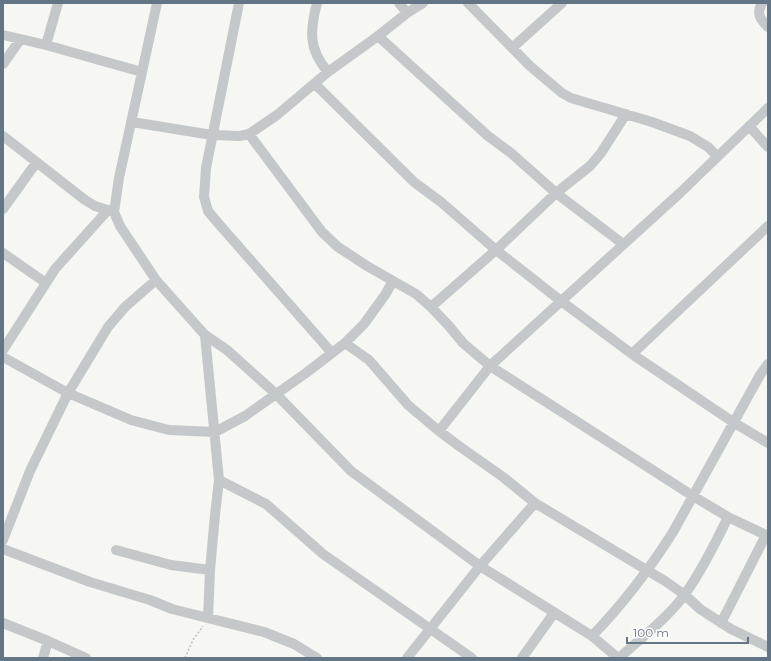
<svg xmlns="http://www.w3.org/2000/svg" width="771" height="661" font-family="Montserrat,sans-serif">
<rect width="100%" height="100%" fill="#f6f6f3"/>
<g fill="none" stroke-linecap="round" stroke-linejoin="round">
<path stroke="#bdc0c2" stroke-width="1.5" stroke-dasharray="2 2" stroke-linecap="butt" d="M185,658L193,640L203,626"/>
<path stroke="#c4c8cb" stroke-width="10" d="M157,3L119,178L114,212L120,226L156,280L205,335L219,480L215,515L210,570L208,618
M239,3L206,168L204,197L208,211L218,223L332,353
M317,3C310,30 308,49 328,72
M399,3L407,13
M468,3L530,66L562,93L571,98L652,122L690,136L708,147L717,156
M762,3C756,14 760,19 768,27
M3,35L46,45L142,72
M378,36L488,136L511,153L556,193L623,244
M46,45L58,3
M512,48L562,3
M3,64L20,40
M315,84L414,182L441,202L496,250L561,301L632,354L733,422L768,443
M132,122L212,135L240,136L249,134L277,115L328,72L378,36L407,13L423,3
M749,126L768,147
M249,134L322,232L338,247L367,266L416,294L431,307L449,326L463,343L490,366L693,496L728,517L768,536
M3,136L85,200L95,206L114,212
M3,209L36,163
M3,253L46,283
M431,307L496,250L556,193L590,166L601,153L626,114
M205,335L227,350L276,394L351,471L480,566L592,636L618,658
M345,343L369,360L408,405L439,431L459,446L503,477L535,503L665,581L685,595L700,609L731,629L768,647
M3,350L55,269L108,210
M632,354L768,226
M3,357L68,393L131,420L169,430L215,432L245,416L306,373L345,343L364,324L385,295L393,281
M439,431L490,366L681,192L768,108
M219,480L266,504L323,554L472,658
M3,540L30,471L68,393L108,327L125,307L156,280
M3,549L90,582L150,600L172,609L264,632L294,644L317,658
M116,550L171,565L210,570
M3,623L48,641L86,658
M721,623L766,535
M592,636C623,604 649,570 673,532L760,375L768,364
M43,658L48,641
M407,658L480,566L535,503
M522,658L554,613
M619,658C640,639 669,617 685,594C701,572 716,542 728,517"/>
</g>
<rect width="771" height="661" fill="none" stroke="#647585" stroke-width="8"/>
<path d="M627 637v6h121v-6" fill="none" stroke="#647585" stroke-width="2"/>
<text x="633" y="637" font-size="12" fill="#647585" stroke="#ffffff" stroke-width="3" paint-order="stroke">100 m</text>
</svg>
